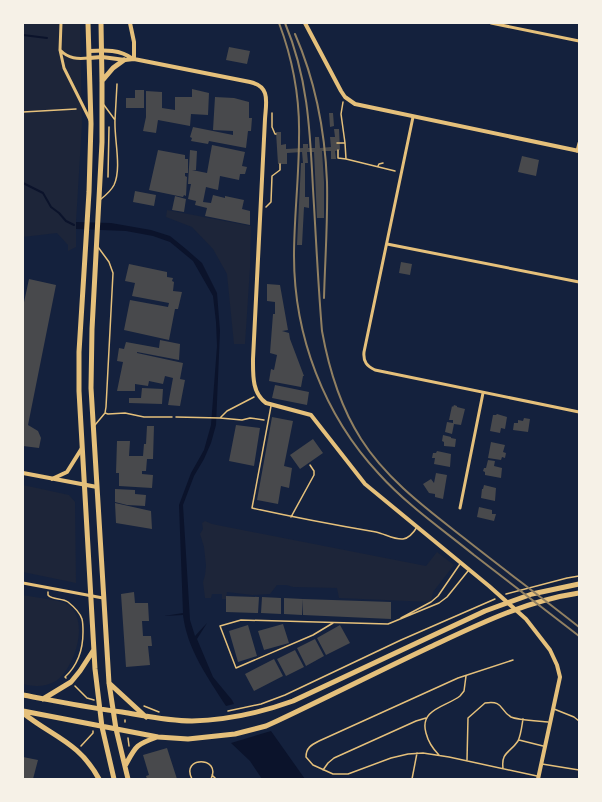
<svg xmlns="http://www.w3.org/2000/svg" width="602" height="802" font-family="'Times New Roman',serif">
<rect width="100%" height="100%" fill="#14213d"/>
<path fill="#1d2539" d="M23,23H80L82,123L76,222V247L68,251V245L57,233L23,237Z
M167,210L251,226L250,268L245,344H234L227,274L213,249L192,227L166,217Z
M23,485L69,495L75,502L76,583L23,572Z
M205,521L212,524L426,566L437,552L454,565L433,592L431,602L339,598L337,588L293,587L286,585H277L270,594L252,595L227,592L226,599H222V594H212L211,598H205L203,582L205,575L206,566L204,547L200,534L203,529L202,523Z
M23,595C32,597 62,600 68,605C90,620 75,668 56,681C46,687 34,687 23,684Z"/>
<path fill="#0b132b" d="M76,222L111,223L151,230L170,236L186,249L202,263L217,293L220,331L216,425L211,443L204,459L194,476L183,505L190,620L195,636L207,623L197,639L213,677L232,700L234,704L226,706C208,678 187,649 183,615L164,616L183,613L179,505L191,473L204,450L211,425L217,346L216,322L213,296L193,261L170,242L153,236L126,231L76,229Z
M271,731L305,779H262L250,761L231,743Z"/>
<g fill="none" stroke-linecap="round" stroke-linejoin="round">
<path stroke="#0b132b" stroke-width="2" d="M23,35L47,38
M23,183L43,193L51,207L59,213L66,221L74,225"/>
</g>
<path fill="#48494c" d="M229,47L250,51L247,64L226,60Z
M192,89L209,93L208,115L191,114L190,126L158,120L156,133L143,131L146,117V91L162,92V108L175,110V97H192Z
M135,90H144V108H126V98H135Z
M215,97L234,98L249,102V118H252L251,131H248L246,148L209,141L208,144L191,141L192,138L190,137L193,127L233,135V131L213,130Z
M329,113H333L334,126L330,127Z
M334,129H339L340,150L335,151L336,159H331V151H322L324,182V218H317L314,152H307L308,163H305V197H309V208L304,207L302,245H297L301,163H303L302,152L287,153V164H278L276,132H281V145L286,144V149L303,148V144H308V148H315V137H319L320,148L331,147L330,137H335Z
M212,145L245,152L242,166L247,167L245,174H240L239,180L220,176L218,190L206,187L203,202L211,203L213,195L225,198V196L244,200L242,209L250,211V225L205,216L207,208L195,205L196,201L188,199L191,184H188L190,150L197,151L196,170H192L207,173Z
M158,150L185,155V159H188V173H185V176L187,177L186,196L184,195L183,197L149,190Z
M522,156L539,160L536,176L518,172Z
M135,191L156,195L154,206L133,202Z
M175,196L186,199L184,212L172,210Z
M401,262L412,264L410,275L399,273Z
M129,264L167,272V277L173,278L172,281L174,282L173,291L182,292L178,309H175L169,340L124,330L130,300L168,307L169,303L132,296L135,283L125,281Z
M29,279L56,285L28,425L38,431L41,438L39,448L23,446V307Z
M267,284L280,285L288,330L282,331L289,333L290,339L304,376H303L301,387L269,381L271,369L274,370L277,355L270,353L273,314H275V302L267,301Z
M160,340L180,344L179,360L137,352V353L183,363L180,379L185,380L180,406L168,405L173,378L165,376L163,384L149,381L148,386L135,384V391H117L123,362L117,361L119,348L124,349L126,342L159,348Z
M275,385L309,392L307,405L272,398Z
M142,388L163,389L162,404L129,403V398H141Z
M454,405L457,406V407L465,409L461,425L454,424L452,434L445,432L447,422L453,423V420H449L452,406L453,407Z
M497,414L507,417L505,429L501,428L500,433L490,431L493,415H496Z
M272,417L293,421L284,466L292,468L289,488L281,486L278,504L257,500Z
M524,418L530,419L528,432L513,430L514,423H518V420L523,421Z
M236,425L260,428L254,466L229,461Z
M147,426H154L153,459H147L146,471H142V474L153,475L152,488L119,486V473H116L117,441H130L129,456H143L144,444H146Z
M443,435L451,437V438L456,439L455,447L444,446V442L442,441Z
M313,439L323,453L300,469L290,455Z
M491,442L505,445L503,452L506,453L505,458L502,457L501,460L488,458Z
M437,451L451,454L450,467L434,464L435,458H432L433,453H436Z
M488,460L495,461L494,466L502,468L501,478L485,475V472L483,471L484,468H486Z
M436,473L447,475L443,499L435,497V494L429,493L423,484L431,479L434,483Z
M484,485L496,488L495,501L481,498L482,489H483Z
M115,489L135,490V494L146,495L145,506L127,505L115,502Z
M115,503L151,511L152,529L116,523Z
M479,507L492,510V514H496L494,521L477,517Z
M134,592L135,603H148L149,621H142L143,636H151L152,646H148L150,665L126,667L121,594Z
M226,596L259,597L258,613L226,612Z
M262,597L281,598V614L261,613Z
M284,598L303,599L302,615L284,614Z
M303,599L391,602V619L303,615Z
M283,624L289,643L264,650L258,631Z
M248,625L257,656L238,662L229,631Z
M340,625L350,643L326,655L317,638Z
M315,639L324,656L306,666L297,648Z
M295,650L304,667L286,676L277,659Z
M274,659L283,676L254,691L245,674Z
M167,748L177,779H147L146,776L149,775L143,755Z
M23,757L38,760L33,779H23Z"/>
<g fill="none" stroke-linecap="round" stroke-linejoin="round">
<path stroke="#e5c07b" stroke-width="1.5" d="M343,102L341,114L345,143
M23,112L76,109
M272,113V127L275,134H276
M337,143H345L346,159L395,171
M338,150V158L346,159
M378,166L379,164L383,163
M108,177L109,127
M266,207L271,202L272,176L280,170V164
M176,417L220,418L242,420L250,418L264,420
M220,418L227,411L254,397
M48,592V595C52,600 62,598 68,602C73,606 80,613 82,619C83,623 83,628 83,632C83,649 78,665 65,677L66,678
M506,594L567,578L579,576
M75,686L87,698L94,700
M144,706L159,712
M228,711L261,704L285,695L401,640L495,599
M125,722V720
M128,738L129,746
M81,746L93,733V731"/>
<path stroke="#e5c07b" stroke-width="1.5" d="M115,120L117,84
M101,199C106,195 111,191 114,185C122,168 114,139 115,120L104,105
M271,406L252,508C293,517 335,525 376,532C385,534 395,540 403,539C410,538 414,532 417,527
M105,413L108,414L125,413L144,417H172
M95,425L105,413L106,407L113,273L109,262L98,247
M291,517L314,475V471L310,465
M401,618L431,602L438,596L460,564
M333,623L313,635L236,668L220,626L241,620L388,624L439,603L447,597L468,571
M513,660L458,678L319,741C311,745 306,748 306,757L313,765L333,774H348L391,758L408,754L423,753L449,757L537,776
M554,709L574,717L579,721
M519,740L543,746
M439,755C433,749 428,741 426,733C419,709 446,707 460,696L464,691L466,676
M467,760L468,718L485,703C504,700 499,710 511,717C517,720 539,721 548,722
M542,764L579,770
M503,768C501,752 510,753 518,741C521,735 522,725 523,719
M323,770L328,763L334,758L416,721L426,718
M212,775L216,779
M192,779C180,756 222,756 211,779
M412,779L417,753"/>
<path stroke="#e5c07b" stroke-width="3" d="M61,23L60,50L64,68L90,120
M491,23L579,41
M60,50C69,59 77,59 89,58
M413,117L364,352C363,362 367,366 375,370L579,412
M577,151L579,143
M387,244L579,282
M460,508L483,393
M23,583L103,598"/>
<path stroke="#e5c07b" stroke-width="4" d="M130,23L134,42V59
M305,23L341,91L345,97L355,104L579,151
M89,51C105,50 120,49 133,59
M89,58L102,57L125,60L134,59L250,82C271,87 266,102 265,119L253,359C253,375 252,393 266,403L311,415L365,484L489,586L526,619L550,650L557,665L560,677L538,779
M23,473L97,487
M52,479L67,472L82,448"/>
<path stroke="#e5c07b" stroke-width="5" d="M88,23L91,124L89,192L79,352V391L95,669L102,727L114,779
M101,23L102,81V142L92,329L91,388L109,683L116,729L128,779
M102,81L113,68L124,60
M109,683L146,717
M23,695C56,701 89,708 122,712C146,716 168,721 192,721C227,720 260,713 293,701L485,611L532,594L579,584
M43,699L71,682L80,671L93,651
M23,711L158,737L188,739L235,734L266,726L277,721C328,697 377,672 428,648C477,625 525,601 579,593
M23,713C53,737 79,742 99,779
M125,766C136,746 135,745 157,737"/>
<path stroke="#918062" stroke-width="2" d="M279,23C293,60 300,99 299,138C299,178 294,217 294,256C294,336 324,415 379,474C407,505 442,529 474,555C509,582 544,609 579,636
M285,23C308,78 310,130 313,189C316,237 318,284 322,331C329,370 340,406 361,439C387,480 427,509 464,538C502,568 541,597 579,627
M295,34C315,80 325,132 327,182C328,221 325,259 324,298"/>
</g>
<rect width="602" height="802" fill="none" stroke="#f6f1e7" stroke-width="48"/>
</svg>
